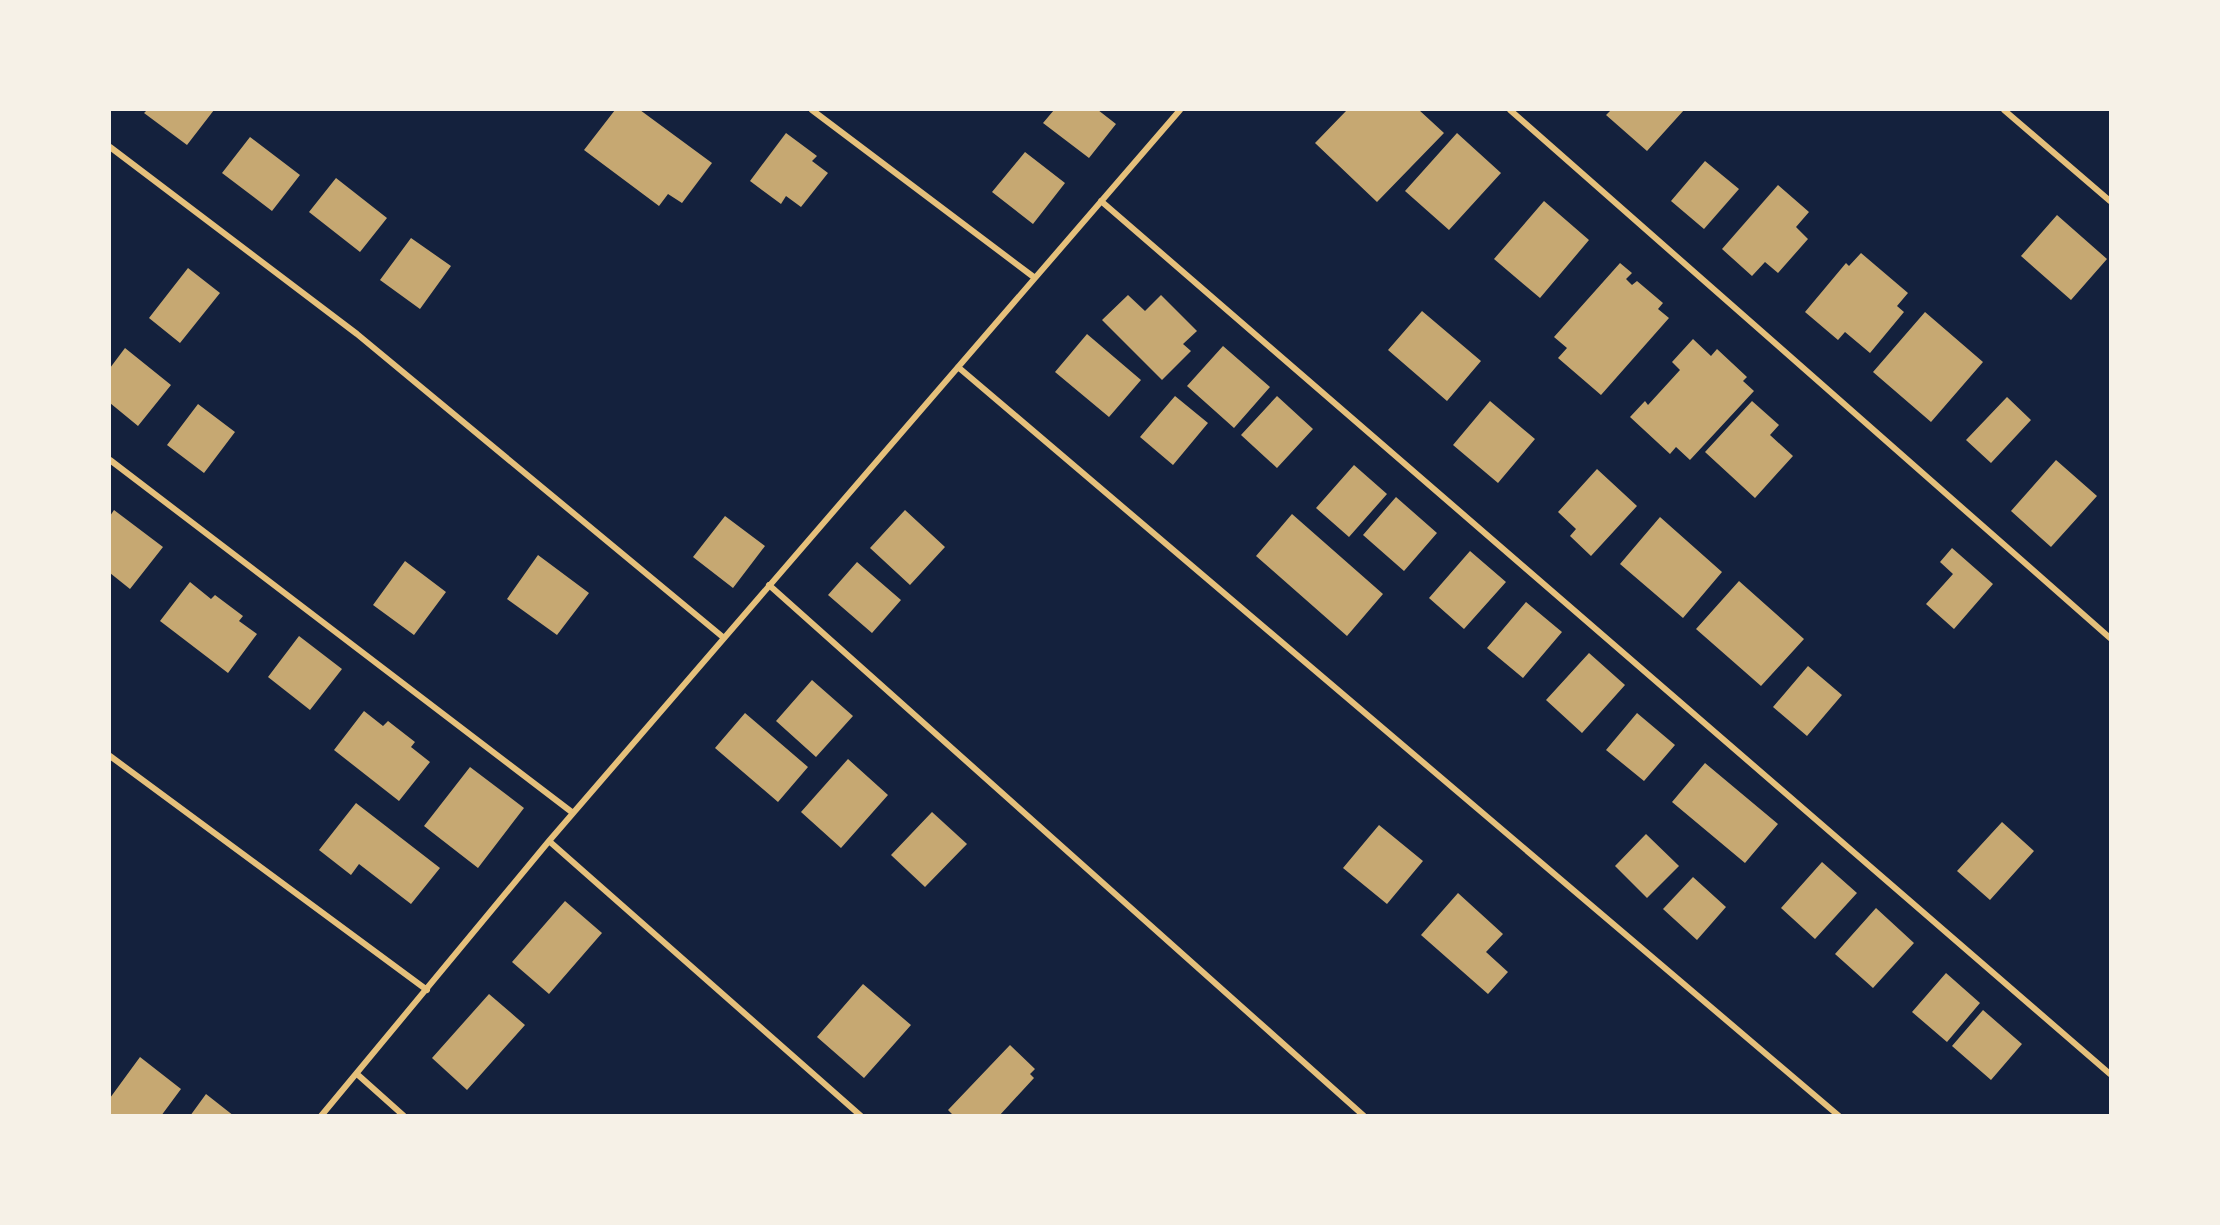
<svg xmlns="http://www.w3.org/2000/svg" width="2220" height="1225" font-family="'IBM Plex Sans',sans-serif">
<rect width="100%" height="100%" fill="#14213d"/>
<path fill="#c6a872" d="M147,110H214L187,145L144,113Z
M615,110H640L712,163L682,203L668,194L659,206L584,150Z
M1054,110H1098L1116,124L1089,158L1043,123Z
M1347,110H1419L1444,133L1377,202L1315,143Z
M1611,110H1684L1647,151L1606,115Z
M786,133L817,156L812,161L828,173L801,207L786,196L781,204L750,181Z
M1457,133L1501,173L1449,230L1405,191Z
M250,137L300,175L272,211L222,173Z
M1025,152L1065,183L1033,224L992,192Z
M1705,161L1739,189L1704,229L1671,201Z
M336,178L387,218L360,252L309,212Z
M1778,185L1809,212L1796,227L1808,239L1778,273L1765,262L1752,276L1722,249Z
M1544,201L1589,240L1540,298L1494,259Z
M2057,215L2107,259L2071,300L2021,256Z
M411,238L451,266L420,309L380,280Z
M1861,253L1908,293L1897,306L1904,312L1870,353L1845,332L1838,340L1805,312L1846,263L1849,266Z
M1620,263L1632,273L1626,279L1632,285L1637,281L1663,303L1658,309L1669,318L1601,395L1558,358L1567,348L1554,337Z
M188,268L220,293L180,343L149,318Z
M1128,295L1145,311L1161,295L1197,331L1183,344L1191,351L1162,380L1102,320Z
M1422,311L1481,361L1447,401L1388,350Z
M1925,312L1983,362L1931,422L1873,372Z
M1087,334L1141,380L1109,417L1055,372Z
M1693,339L1711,356L1717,349L1747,377L1743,381L1754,391L1690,460L1676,447L1670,454L1630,417L1645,401L1648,405L1680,370L1672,362Z
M1223,346L1270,387L1234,428L1187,386Z
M125,348L171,385L138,426L110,403V368Z
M1175,396L1208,423L1173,465L1140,437Z
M1277,396L1313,429L1277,468L1241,435Z
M2007,397L2031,420L1991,463L1966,440Z
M1490,401L1535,439L1498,483L1453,445Z
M1752,401L1779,425L1770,435L1793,456L1755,498L1705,452Z
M198,404L235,432L204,473L167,445Z
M2056,460L2097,496L2051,547L2011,511Z
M1354,465L1387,494L1349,537L1316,508Z
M1597,469L1637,506L1591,556L1570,536L1576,529L1558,512Z
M1396,497L1437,533L1404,571L1363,535Z
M114,510L163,547L130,589L110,573V516Z
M905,510L945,547L910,585L870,548Z
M1292,514L1383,594L1347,636L1256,556Z
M725,516L765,546L733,588L693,557Z
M1660,517L1722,572L1683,618L1620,564Z
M1952,548L1993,584L1954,629L1926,604L1953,574L1940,562Z
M1470,551L1506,582L1464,629L1429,598Z
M538,555L589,593L557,635L507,599Z
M405,561L446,592L414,635L373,605Z
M857,562L901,600L872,633L828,595Z
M1739,581L1804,639L1761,686L1696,629Z
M190,582L211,599L215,595L243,616L239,621L257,634L228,673L160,621Z
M1526,602L1562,632L1523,678L1487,648Z
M299,636L342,669L310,710L268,677Z
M1589,653L1625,685L1582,733L1546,700Z
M1808,666L1842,695L1807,736L1773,707Z
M812,680L853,716L816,757L776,721Z
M364,711L383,726L388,721L415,742L411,747L430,762L399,801L334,750Z
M745,713L808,767L778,802L715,748Z
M1637,713L1675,745L1644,781L1606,750Z
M848,759L888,795L841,848L801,812Z
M1705,763L1778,824L1745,863L1672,802Z
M470,767L524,808L478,868L424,826Z
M356,803L440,868L411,904L359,864L351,875L319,850Z
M932,812L967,844L925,887L891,855Z
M2002,822L2034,851L1990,900L1957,871Z
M1379,825L1423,861L1387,904L1343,868Z
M1646,834L1679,866L1647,898L1615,866Z
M1822,862L1857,893L1815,939L1781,908Z
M1693,877L1726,907L1697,940L1663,909Z
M1458,893L1503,934L1486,952L1508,972L1488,994L1421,935Z
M565,901L602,933L549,994L512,962Z
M1876,908L1914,943L1873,988L1835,954Z
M1946,973L1980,1003L1947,1042L1912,1012Z
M863,984L911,1025L864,1078L817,1037Z
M489,994L525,1025L467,1090L432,1058Z
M1983,1010L2022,1044L1991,1080L1952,1046Z
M1010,1045L1035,1069L1030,1074L1034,1078L999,1116H954L948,1110Z
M140,1057L181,1089L161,1116H111L110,1114V1098Z
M206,1094L234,1116H190Z"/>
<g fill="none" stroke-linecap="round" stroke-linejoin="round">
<path stroke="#e5c07b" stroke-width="6" d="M812,110L1035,278
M1510,110L2110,638
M2004,110L2110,201
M110,147L357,334L724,638
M1101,201L2110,1074
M958,367L1839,1116
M110,460L573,813
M769,585L1364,1116
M110,756L427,990
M549,841L861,1116
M357,1074L404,1116
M321,1116L549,841L1180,110"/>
</g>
<rect width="2220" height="1225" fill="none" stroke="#f6f1e7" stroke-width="222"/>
</svg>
